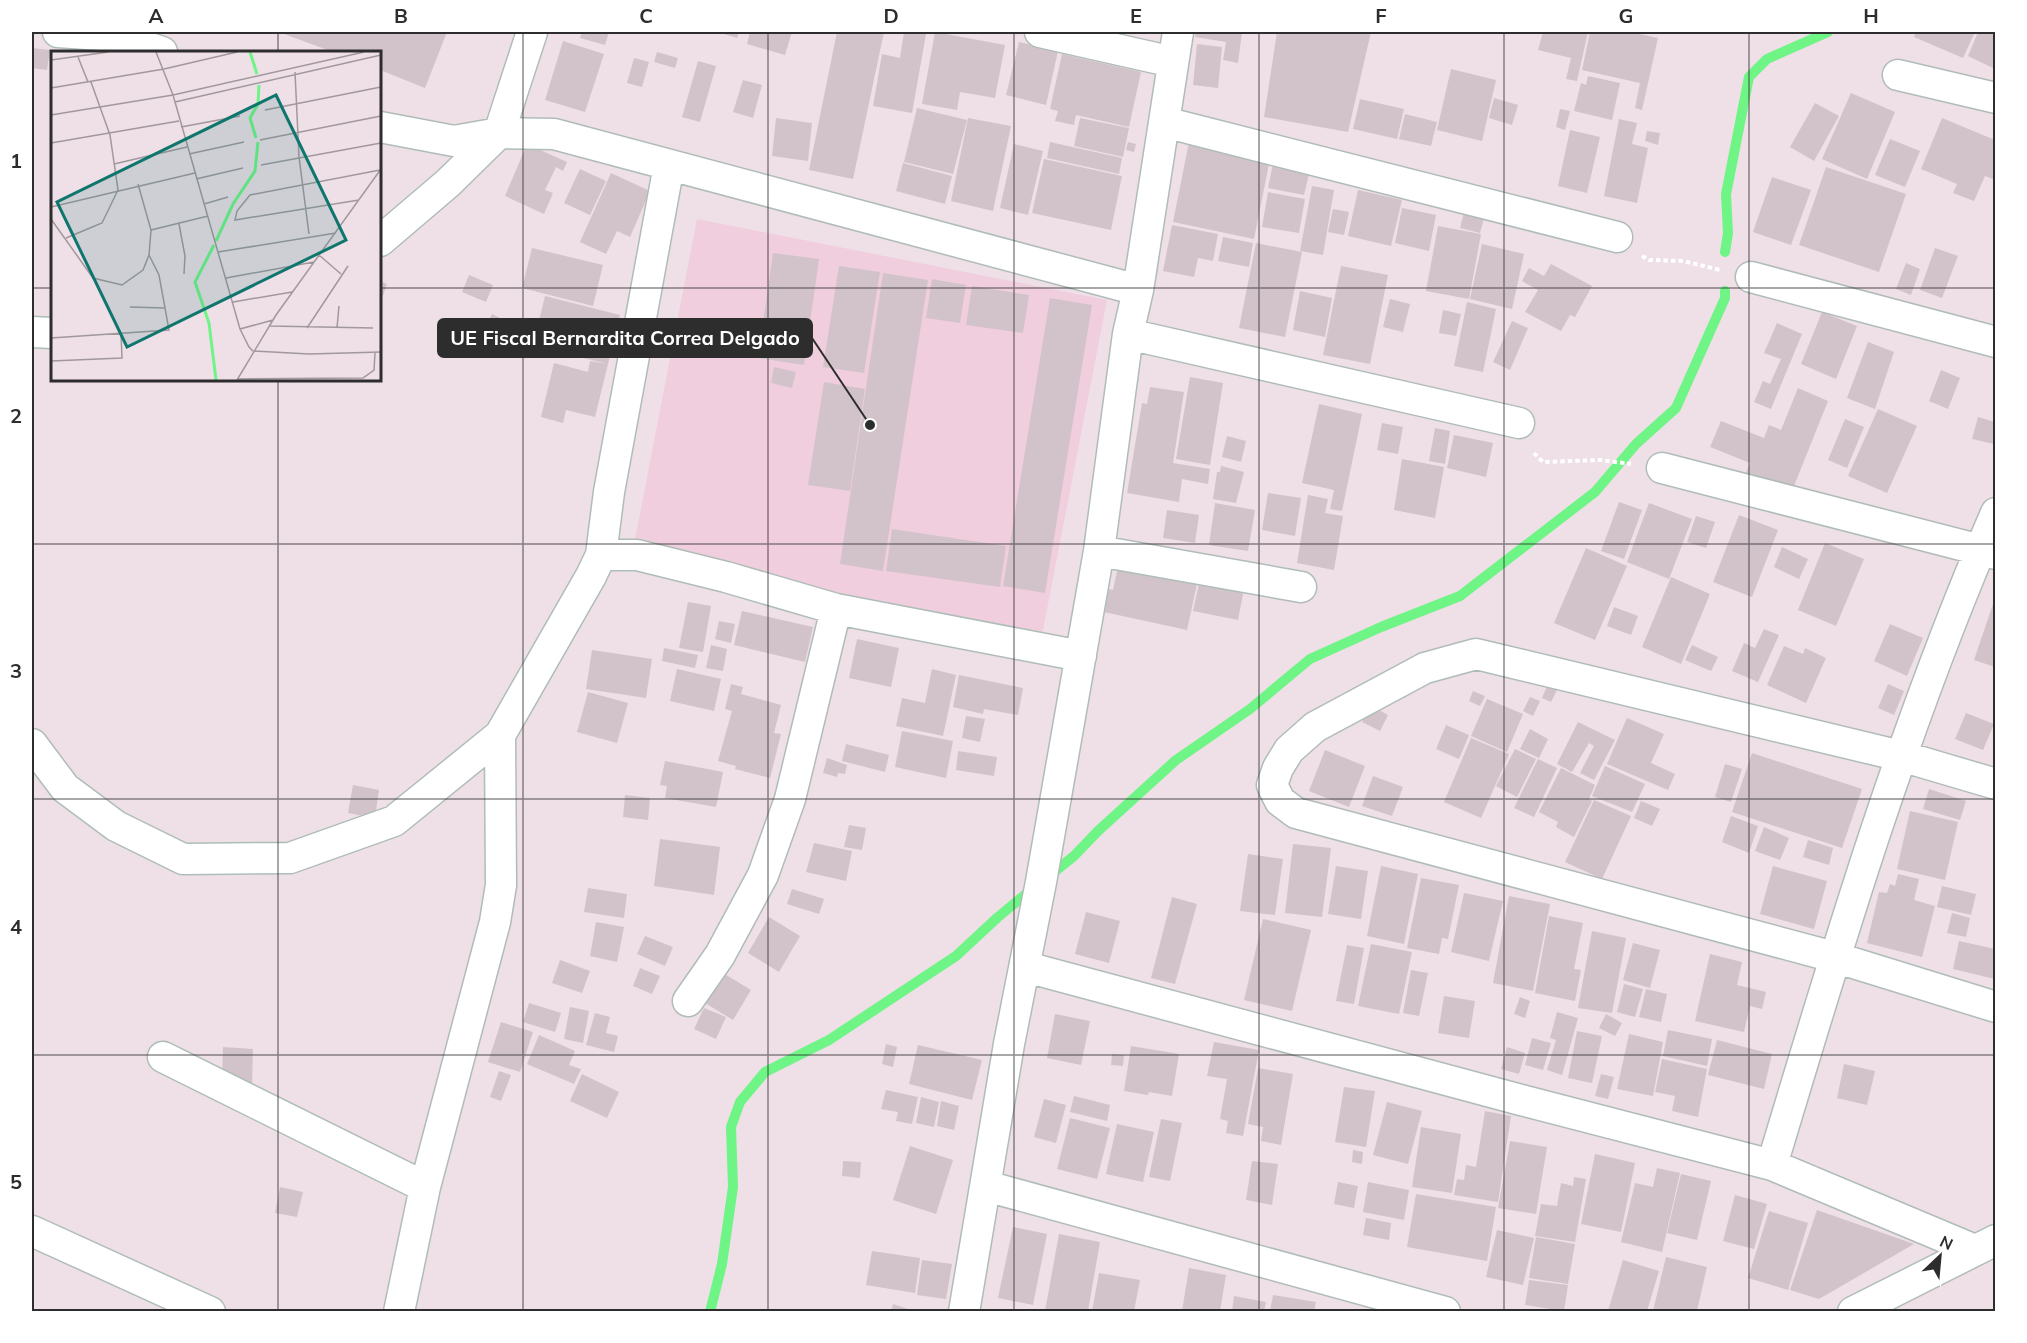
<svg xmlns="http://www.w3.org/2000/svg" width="2027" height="1343" font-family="Mulish,sans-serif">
<rect width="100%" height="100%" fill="#efdfe7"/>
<path fill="#f1cedd" d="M697,219L1107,300L1042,635L633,550Z"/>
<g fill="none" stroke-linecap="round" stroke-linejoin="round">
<path stroke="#6ff486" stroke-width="10" d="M1725,252L1728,233L1726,194L1749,77L1767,59L1828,32
M1049,876L1074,856L1098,831L1176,760L1250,709L1310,659L1381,627L1460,596L1595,492L1636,444L1676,408L1725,298V291
M710,1312L722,1264L733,1187L731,1127L740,1102L765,1072L829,1040L956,956L998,917L1032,889"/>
</g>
<path fill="#d2c3ca" d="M285,32H447L425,88L380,70V52H333L284,34Z
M582,32H609L605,45L580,38Z
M718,32H739L737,38Z
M750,32H792L785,55L747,44Z
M837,32H884L853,179L809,170Z
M904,32L926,34L912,113L873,106L882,54L900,58Z
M935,32L1005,45L995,98L960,92L957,110L922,104Z
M1196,32H1242L1238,63L1223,60L1226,42L1195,37Z
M1277,32H1371L1348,132L1264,117Z
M1543,32H1588L1577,81L1566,79L1571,58L1538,50Z
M1590,32H1631L1658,38L1642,110L1635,108L1640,83L1582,70Z
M1916,32H1975L1963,58L1914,37Z
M1978,32H1995V69L1968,56Z
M563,41L604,54L585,112L545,100Z
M1019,42L1058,51L1046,105L1006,95Z
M1197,44L1222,47L1218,88L1193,85Z
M32,48L50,50L47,70L32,68Z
M657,52L678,58L675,68L654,62Z
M1062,54L1141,72L1129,127L1076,115L1074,125L1055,121L1058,111L1050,109Z
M634,58L649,62L642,87L627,83Z
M698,61L716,66L700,122L682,117Z
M1451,69L1496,80L1482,141L1437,130Z
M1588,76L1620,83L1612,120L1574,111L1581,83L1586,85Z
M743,80L762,85L753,118L733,112Z
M1851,93L1895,112L1867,179L1822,159Z
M1494,98L1518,105L1512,125L1489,118Z
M1360,99L1404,109L1397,139L1353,129Z
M1815,103L1839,116L1814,161L1790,147Z
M917,108L967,120L953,174L904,162Z
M1560,109L1570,111L1565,130L1556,127Z
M1405,114L1437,122L1431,146L1399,139Z
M776,118L812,123L808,161L772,156Z
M968,118L1011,126L993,211L951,201Z
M1080,118L1129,128L1123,157L1074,146Z
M1942,118L1995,140V180L1985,176L1974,201L1953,193L1957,184L1921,169Z
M1619,119L1637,123L1632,144L1648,148L1637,203L1604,196Z
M1570,130L1600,137L1587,193L1558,186Z
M1647,131L1660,133L1658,145L1645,141Z
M1190,137L1271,154L1254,239L1173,222Z
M1890,139L1920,151L1905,187L1875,175Z
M1050,142L1122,158L1119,174L1047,158Z
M1128,142L1136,144L1134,152L1126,150Z
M527,144L567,162L563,171L556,167L545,190L553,193L544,214L505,196Z
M1014,144L1043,151L1028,215L1000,208Z
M1044,159L1122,176L1111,230L1032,213Z
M903,163L952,176L945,204L896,191Z
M1273,163L1310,170L1304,195L1268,188Z
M1826,167L1906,194L1879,272L1799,245Z
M580,169L606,181L590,215L564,203Z
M611,173L650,191L630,237L617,231L606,254L580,242Z
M1772,177L1811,190L1791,245L1753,232Z
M1312,186L1334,190L1323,255L1300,251Z
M1358,190L1402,200L1391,246L1348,236Z
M1268,192L1305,199L1299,233L1262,227Z
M1402,208L1436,215L1429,251L1395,243Z
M1333,209L1349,212L1344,235L1328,232Z
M1464,212L1484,218L1480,233L1460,228Z
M1172,225L1218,234L1213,261L1198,258L1194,277L1163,271Z
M1438,226L1481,234L1469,299L1426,291Z
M1223,237L1253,243L1249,267L1218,261Z
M1256,243L1302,252L1285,337L1239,328Z
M1482,244L1524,254L1512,309L1470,299Z
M532,248L603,265L593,306L522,288Z
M1935,248L1958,256L1942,298L1920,290Z
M773,253L819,259L804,365L758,358Z
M1906,263L1920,269L1911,295L1896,289Z
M1551,264L1592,286L1575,317L1570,315L1561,331L1525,312L1538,290L1522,281L1529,268L1544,276Z
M839,266L880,272L864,373L823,367Z
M1341,266L1388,275L1370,364L1323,355Z
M883,273L928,280L883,571L840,564Z
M469,275L493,285L486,302L462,292Z
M932,279L966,285L960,323L926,318Z
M380,281L387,284L380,304Z
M972,286L1029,295L1023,333L966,325Z
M1300,291L1332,298L1325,337L1293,330Z
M545,296L620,315L608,364L533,346Z
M1050,298L1092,305L1045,593L1003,586Z
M1390,299L1410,304L1403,332L1383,327Z
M1467,302L1496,309L1483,372L1454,366Z
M1443,310L1461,314L1456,336L1439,333Z
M1822,312L1857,326L1836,379L1801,364Z
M492,314L518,327L507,348L482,335Z
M1512,321L1528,328L1510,370L1493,362Z
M1777,323L1802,334L1771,409L1754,402L1763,381L1770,384L1781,359L1764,353Z
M1868,342L1894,352L1875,409L1847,398Z
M590,361L608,364L595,417L566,410L563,423L541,417L554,363L588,372Z
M774,367L796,372L792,388L771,383Z
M1941,370L1960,378L1948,409L1929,401Z
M1190,377L1223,383L1210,465L1176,459Z
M824,382L865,389L850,491L808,485Z
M1150,387L1184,392L1173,463L1210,469L1208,484L1182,479L1179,502L1127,493L1142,403L1147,404Z
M1798,388L1828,401L1792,491L1746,473L1750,463L1710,447L1721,421L1764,438L1769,425L1781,430Z
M1319,404L1362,414L1342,511L1330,509L1334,490L1302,483Z
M1878,409L1917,426L1887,493L1848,476Z
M1978,417L1995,422L1994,444L1972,439Z
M1845,419L1864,427L1847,468L1828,460Z
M1382,423L1403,427L1398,454L1377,450Z
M1435,428L1450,431L1445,464L1429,461Z
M1454,435L1493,443L1486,477L1447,468Z
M1227,436L1246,441L1241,462L1222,457Z
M1402,459L1444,467L1435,518L1394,510Z
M1221,466L1244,472L1236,503L1213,499L1217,472H1220Z
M1268,493L1301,498L1295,536L1262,530Z
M1308,495L1328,499L1325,513L1343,516L1334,570L1297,563Z
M1619,502L1642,510L1624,559L1601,551Z
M1215,503L1255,510L1248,551L1209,545Z
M1649,503L1692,519L1669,579L1627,562Z
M1167,510L1199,515L1195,543L1163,538Z
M1739,515L1778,530L1752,597L1713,582Z
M1696,516L1715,522L1706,548L1687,542Z
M892,529L1006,546L1000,587L886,571Z
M1825,543L1864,559L1836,626L1798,610Z
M1782,547L1808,559L1799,579L1774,567Z
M1586,548L1627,566L1595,640L1554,623Z
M1118,567L1197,584L1187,630L1104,612L1109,589L1113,590Z
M1671,577L1710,594L1681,664L1642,647Z
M1200,579L1244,589L1238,620L1193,611Z
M1995,598V667L1974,660Z
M688,602L711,606L703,652L679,648Z
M1614,607L1638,616L1631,635L1607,626Z
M742,611L813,627L805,662L734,645Z
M719,621L735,624L731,643L715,639Z
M1890,624L1923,638L1907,676L1874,661Z
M1764,629L1779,635L1758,682L1732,671L1744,643L1755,648Z
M857,639L899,648L891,687L849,678Z
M711,645L727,649L723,671L706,668Z
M1692,645L1718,657L1711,671L1685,660Z
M1784,646L1803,654L1805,648L1826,658L1806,703L1767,685Z
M664,648L698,655L695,668L662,661Z
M592,650L652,659L646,698L586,689Z
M677,669L721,679L714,711L670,701Z
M932,669L956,675L943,736L896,726L902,698L925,703Z
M959,675L1023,688L1018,715L984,709L983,714L953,707Z
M731,684L743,687L741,694L781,705L774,733L781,734L770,778L735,769L736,766L718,761L732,711L725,709Z
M1888,684L1904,691L1894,715L1878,708Z
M1547,686L1557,690L1551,702L1542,698Z
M1473,691L1485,696L1480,706L1469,701Z
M588,692L628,703L617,743L577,732Z
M1530,697L1540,701L1533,716L1523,711Z
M1487,699L1523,714L1507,752L1471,736Z
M1370,705L1388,715L1380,731L1362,722Z
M1966,713L1994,724L1983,750L1955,739Z
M966,716L985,719L980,742L962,738Z
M1627,718L1664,734L1651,763L1675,774L1668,790L1607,764Z
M1578,722L1615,740L1594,780L1580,773L1594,746L1589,743L1572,772L1557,764Z
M1446,725L1469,735L1459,759L1436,749Z
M1530,729L1548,739L1539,758L1520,749Z
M902,731L953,741L946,778L895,767Z
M1471,738L1509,754L1481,818L1444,802Z
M846,744L889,755L885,772L842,761Z
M1515,749L1536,759L1517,797L1496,786Z
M1325,750L1365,766L1349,807L1309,791Z
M958,751L997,757L994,776L956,770Z
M1752,753L1862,789L1842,848L1732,812Z
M827,758L847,765L845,774L838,773L837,777L823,773Z
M1538,759L1557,768L1534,817L1514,808Z
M665,761L723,772L716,807L665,798L667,786L660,785Z
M1725,764L1742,769L1731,802L1715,797Z
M1605,766L1645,784L1632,812L1592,796Z
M1561,768L1595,785L1589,799L1592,801L1574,837L1556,827L1558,822L1539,812Z
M1373,776L1403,787L1392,816L1362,806Z
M353,785L379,790L375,818L348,813Z
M1929,789L1966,801L1960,820L1923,809Z
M625,795L650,798L648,820L623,817Z
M1594,800L1631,816L1602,879L1565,862Z
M1641,801L1660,809L1652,826L1634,818Z
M1910,811L1958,822L1945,880L1897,869Z
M1731,816L1758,826L1749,853L1722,842Z
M849,825L866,828L862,850L844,847Z
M1764,827L1789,838L1780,860L1755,851Z
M660,839L720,847L714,895L654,886Z
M1808,840L1833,848L1829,865L1803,857Z
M814,843L852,851L846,881L806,872Z
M1293,844L1331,848L1322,917L1285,913Z
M1248,854L1283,859L1275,915L1240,911Z
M1336,866L1368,871L1361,919L1328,914Z
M1381,866L1418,874L1404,944L1367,936Z
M1773,866L1827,881L1814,929L1760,914Z
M1898,874L1919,879L1914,900L1935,906L1922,957L1867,943L1879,892L1887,893L1890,884L1895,886Z
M1421,878L1459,885L1448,939L1442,938L1439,954L1407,948Z
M1942,886L1976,894L1971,915L1937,907Z
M588,888L627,894L624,918L584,912Z
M792,889L824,899L819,914L787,904Z
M1464,893L1503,901L1489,961L1451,952Z
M1509,896L1550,904L1533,991L1493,983Z
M1172,897L1197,904L1175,984L1151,978Z
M1086,912L1120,921L1109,963L1075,954Z
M1952,913L1970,918L1966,937L1947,933Z
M1549,916L1583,923L1574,969L1581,970L1575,1001L1535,993Z
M769,917L800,936L779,972L748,953Z
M1263,919L1311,930L1292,1011L1244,1000Z
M596,922L624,927L617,962L590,956Z
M1592,931L1626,938L1612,1013L1578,1008Z
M645,936L673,947L665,966L637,954Z
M1959,941L1995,949V979L1953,969Z
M1633,943L1660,950L1650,988L1623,980Z
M1371,944L1412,952L1399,1014L1358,1006Z
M1347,945L1364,948L1354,1004L1336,1001Z
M1710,954L1742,962L1737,985L1766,992L1762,1009L1750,1006L1744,1032L1695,1021Z
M560,960L590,971L582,993L552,983Z
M640,968L660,976L652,994L633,986Z
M1411,970L1428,973L1419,1016L1403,1013Z
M723,973L751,990L733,1020L705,1003Z
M1624,984L1643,989L1635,1017L1617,1012Z
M1646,989L1667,994L1661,1022L1639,1017Z
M1444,996L1475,1001L1469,1038L1438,1033Z
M1520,997L1530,1001L1525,1018L1514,1014Z
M529,1003L561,1013L555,1032L523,1022Z
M570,1007L589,1011L583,1043L564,1039Z
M704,1008L726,1017L716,1039L694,1029Z
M1557,1012L1578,1018L1562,1075L1547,1070L1556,1040L1550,1038Z
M595,1013L610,1017L606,1033L618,1036L614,1052L586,1045Z
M1055,1014L1090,1021L1081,1065L1047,1058Z
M1606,1014L1622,1023L1615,1036L1599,1028Z
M501,1022L533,1032L520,1072L488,1062Z
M1668,1030L1712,1039L1707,1066L1663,1056Z
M1577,1031L1602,1036L1592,1083L1568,1078Z
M1629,1034L1663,1042L1653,1096L1617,1089Z
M539,1035L575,1051L569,1065L581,1069L574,1084L527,1064Z
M1532,1038L1551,1043L1543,1070L1525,1065Z
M1717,1040L1772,1054L1764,1089L1708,1075Z
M1214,1042L1259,1050L1243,1136L1226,1133L1228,1121L1220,1119L1227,1079L1207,1076Z
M886,1044L897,1047L893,1067L882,1064Z
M918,1045L982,1060L972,1100L909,1084Z
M1131,1046L1179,1054L1172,1096L1149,1092L1148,1095L1124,1091Z
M223,1047L253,1049L252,1083L222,1082Z
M1507,1047L1525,1053L1519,1074L1501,1069Z
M1112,1054L1124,1055L1123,1066L1111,1065Z
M1662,1059L1707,1069L1698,1117L1672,1111L1675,1096L1655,1092Z
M1844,1064L1875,1071L1867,1105L1837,1098Z
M1258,1068L1293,1074L1281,1145L1261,1141L1263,1127L1248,1124Z
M499,1071L511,1075L501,1101L490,1097Z
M582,1074L619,1092L607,1118L570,1101Z
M1601,1074L1614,1077L1608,1099L1595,1096Z
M1344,1087L1375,1091L1366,1147L1335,1142Z
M886,1090L918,1097L912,1124L896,1121L898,1112L881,1109Z
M1074,1096L1110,1105L1107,1121L1070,1112Z
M921,1097L939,1102L934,1127L916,1123Z
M1044,1099L1066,1105L1056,1143L1034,1137Z
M941,1101L959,1106L954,1130L937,1126Z
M1387,1102L1422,1111L1408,1164L1373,1155Z
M1485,1111L1511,1116L1498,1202L1454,1195L1457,1179L1464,1180L1466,1165L1476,1167Z
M1070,1118L1110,1128L1097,1179L1057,1169Z
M1161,1119L1182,1123L1170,1181L1149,1177Z
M1117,1124L1154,1132L1143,1182L1106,1174Z
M1421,1127L1461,1134L1452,1193L1412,1187Z
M1510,1141L1547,1147L1536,1214L1498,1208Z
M910,1146L953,1160L936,1214L893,1200Z
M1353,1150L1363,1152L1362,1164L1352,1162Z
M1595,1154L1635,1163L1621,1232L1581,1224Z
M843,1161L861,1162L860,1178L842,1176Z
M1252,1161L1278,1164L1272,1205L1246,1200Z
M1657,1168L1680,1173L1662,1252L1621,1242L1635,1183L1653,1187Z
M1681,1174L1711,1181L1697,1240L1667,1233Z
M1574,1177L1586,1179L1575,1242L1535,1236L1541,1204L1557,1206L1561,1183L1573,1186Z
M1338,1182L1358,1186L1354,1208L1334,1204Z
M1368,1182L1409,1190L1404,1220L1363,1212Z
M280,1187L303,1192L297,1217L275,1213Z
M1416,1194L1496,1207L1487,1261L1407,1247Z
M1735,1195L1767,1204L1754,1249L1723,1241Z
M1817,1210L1914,1244L1819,1299L1790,1290Z
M1769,1211L1808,1223L1788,1290L1748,1278Z
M1366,1218L1391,1223L1389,1240L1363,1235Z
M1013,1227L1047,1234L1033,1305L998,1298Z
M1497,1230L1534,1238L1523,1285L1486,1277Z
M1059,1234L1100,1242L1088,1311H1045Z
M1536,1237L1575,1244L1568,1284L1529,1278Z
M872,1251L920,1258L915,1293L866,1285Z
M1666,1257L1707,1267L1697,1311H1653Z
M922,1260L952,1264L946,1299L917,1295Z
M1623,1260L1659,1271L1647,1311H1608Z
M1189,1268L1226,1275L1220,1311H1182Z
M1099,1273L1140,1280L1134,1311H1092Z
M1529,1280L1568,1285L1564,1311L1525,1305Z
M1273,1295L1316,1302L1314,1311H1270Z
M1234,1296L1266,1302L1264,1311H1232Z
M893,1304L914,1311H891Z"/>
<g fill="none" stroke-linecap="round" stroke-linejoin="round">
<g stroke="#afbdb9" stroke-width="33">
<path id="minor" d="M58,32L115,36L162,52
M1040,32L1173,62
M1898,75L1996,98
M1164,122L1617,237
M380,127L454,141L499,133L554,134L1138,290
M380,241L448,183L499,133L532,32
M1751,277L1996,342
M32,332L52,333
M1128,334L1519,423
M1662,468L1996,554
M1099,551L1301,587
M601,555H637L726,577L836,609L1081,656
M32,744L65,788L116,826L183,859L290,858L394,821L500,735L591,576L601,555L609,492L669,165
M1996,784L1901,756L1476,654L1425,668L1315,727L1289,750L1278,768L1272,785L1280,801L1296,813L1834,957L1996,1007
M1026,967L1521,1100L1772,1165L1975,1250
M688,1001L720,955L763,875L790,799L836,609
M163,1057L425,1187
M1772,1165C1838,945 1904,724 1996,513
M986,1186L1445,1312
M32,1231L210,1312
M399,1312L425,1187L495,922L501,885L500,735
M964,1312L1009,1044L1041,882L1099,551L1128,334L1138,290L1178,32
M1853,1312L1996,1240"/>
</g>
<path stroke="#fff" stroke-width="4" stroke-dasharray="4.5 3" stroke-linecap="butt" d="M1642,256L1649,260L1683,261L1720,270
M1534,453L1543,462L1600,460L1631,464"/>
<use href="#minor" stroke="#fff" stroke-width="30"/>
</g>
<path fill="none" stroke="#2d2d2d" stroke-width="1.5" stroke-opacity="0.55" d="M278,32V52M523,32V1312M768,32V1312M1014,32V1312M1259,32V1312M1504,32V1312M1749,32V1312M32,288H52M380,288H1996M278,380V1312M32,544H1996M32,799H1996M32,1055H1996"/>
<g transform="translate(51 51)">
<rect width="330" height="330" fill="#efdfe7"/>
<path fill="none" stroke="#6ff486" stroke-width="3" d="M199,1L206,23M205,87L199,67L207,53L208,34M165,190L182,153L204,120L207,91M163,194L144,231L158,272L165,329"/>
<path fill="none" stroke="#a1989d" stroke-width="1.5" d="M105,1L122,44L189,278L198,296L202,300L258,303L330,301M27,6L37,31M0,9L57,1M244,21L248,106L258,183M0,37L113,18L186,1M124,51L330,4M214,59L330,36M0,64L122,44L313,1M130,76L189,65M209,89L330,65M0,92L128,70M138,103L193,91M63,113L136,96M210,114L330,92M145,128L192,117M308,149L184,169L186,160L199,144L329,119M153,153L177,146M0,156L144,122M0,168L42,227L71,234L92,219L98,204L100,179L87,133M128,173L134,205L133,223M100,179L157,165M15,187L51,172L67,139L59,84L40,31M167,201L285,182M268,204L290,223M175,227L263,211M182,251L241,241M79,256L114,257M219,275L322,277M256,277L297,215M286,277L288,255M189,278L222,269M0,287L118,279L108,224L98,204M0,310L71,307L70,282M186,328L312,327L323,319L324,302M186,329L225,264L330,118"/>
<path fill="#0f766e" fill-opacity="0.15" stroke="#0f766e" stroke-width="3" d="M225,44L295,189L76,296L6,151Z"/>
<rect width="330" height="330" fill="none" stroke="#2d2d2d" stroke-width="3"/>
</g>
<path fill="none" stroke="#2d2d2d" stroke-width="2" d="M870 425L812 338"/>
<circle fill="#2d2d2d" stroke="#fff" stroke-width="2" cx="870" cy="425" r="6"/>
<rect fill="#2d2d2d" stroke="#2d2d2d" stroke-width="2" x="438" y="319" width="374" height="38" rx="6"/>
<g font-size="20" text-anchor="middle" font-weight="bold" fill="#fff">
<text x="625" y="345">UE Fiscal Bernardita Correa Delgado</text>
</g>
<rect width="2027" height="1343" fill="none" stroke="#ffffff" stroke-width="66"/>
<g transform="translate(1940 1256) rotate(26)" stroke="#ffffff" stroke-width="4.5" paint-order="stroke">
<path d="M0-4.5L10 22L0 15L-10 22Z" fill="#2d2d2d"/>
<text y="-9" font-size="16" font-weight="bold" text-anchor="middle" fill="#2d2d2d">N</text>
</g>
<rect x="33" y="33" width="1961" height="1277" fill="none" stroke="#2d2d2d" stroke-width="2"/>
<g font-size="20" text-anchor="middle" font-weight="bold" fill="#2d2d2d">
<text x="156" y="23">A</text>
<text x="401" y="23">B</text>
<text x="646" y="23">C</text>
<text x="891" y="23">D</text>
<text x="1136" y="23">E</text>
<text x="1381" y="23">F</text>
<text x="1626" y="23">G</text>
<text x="1871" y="23">H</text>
<text x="16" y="168">1</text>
<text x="16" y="423">2</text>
<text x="16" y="678">3</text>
<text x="16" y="934">4</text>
<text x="16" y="1189">5</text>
</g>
</svg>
